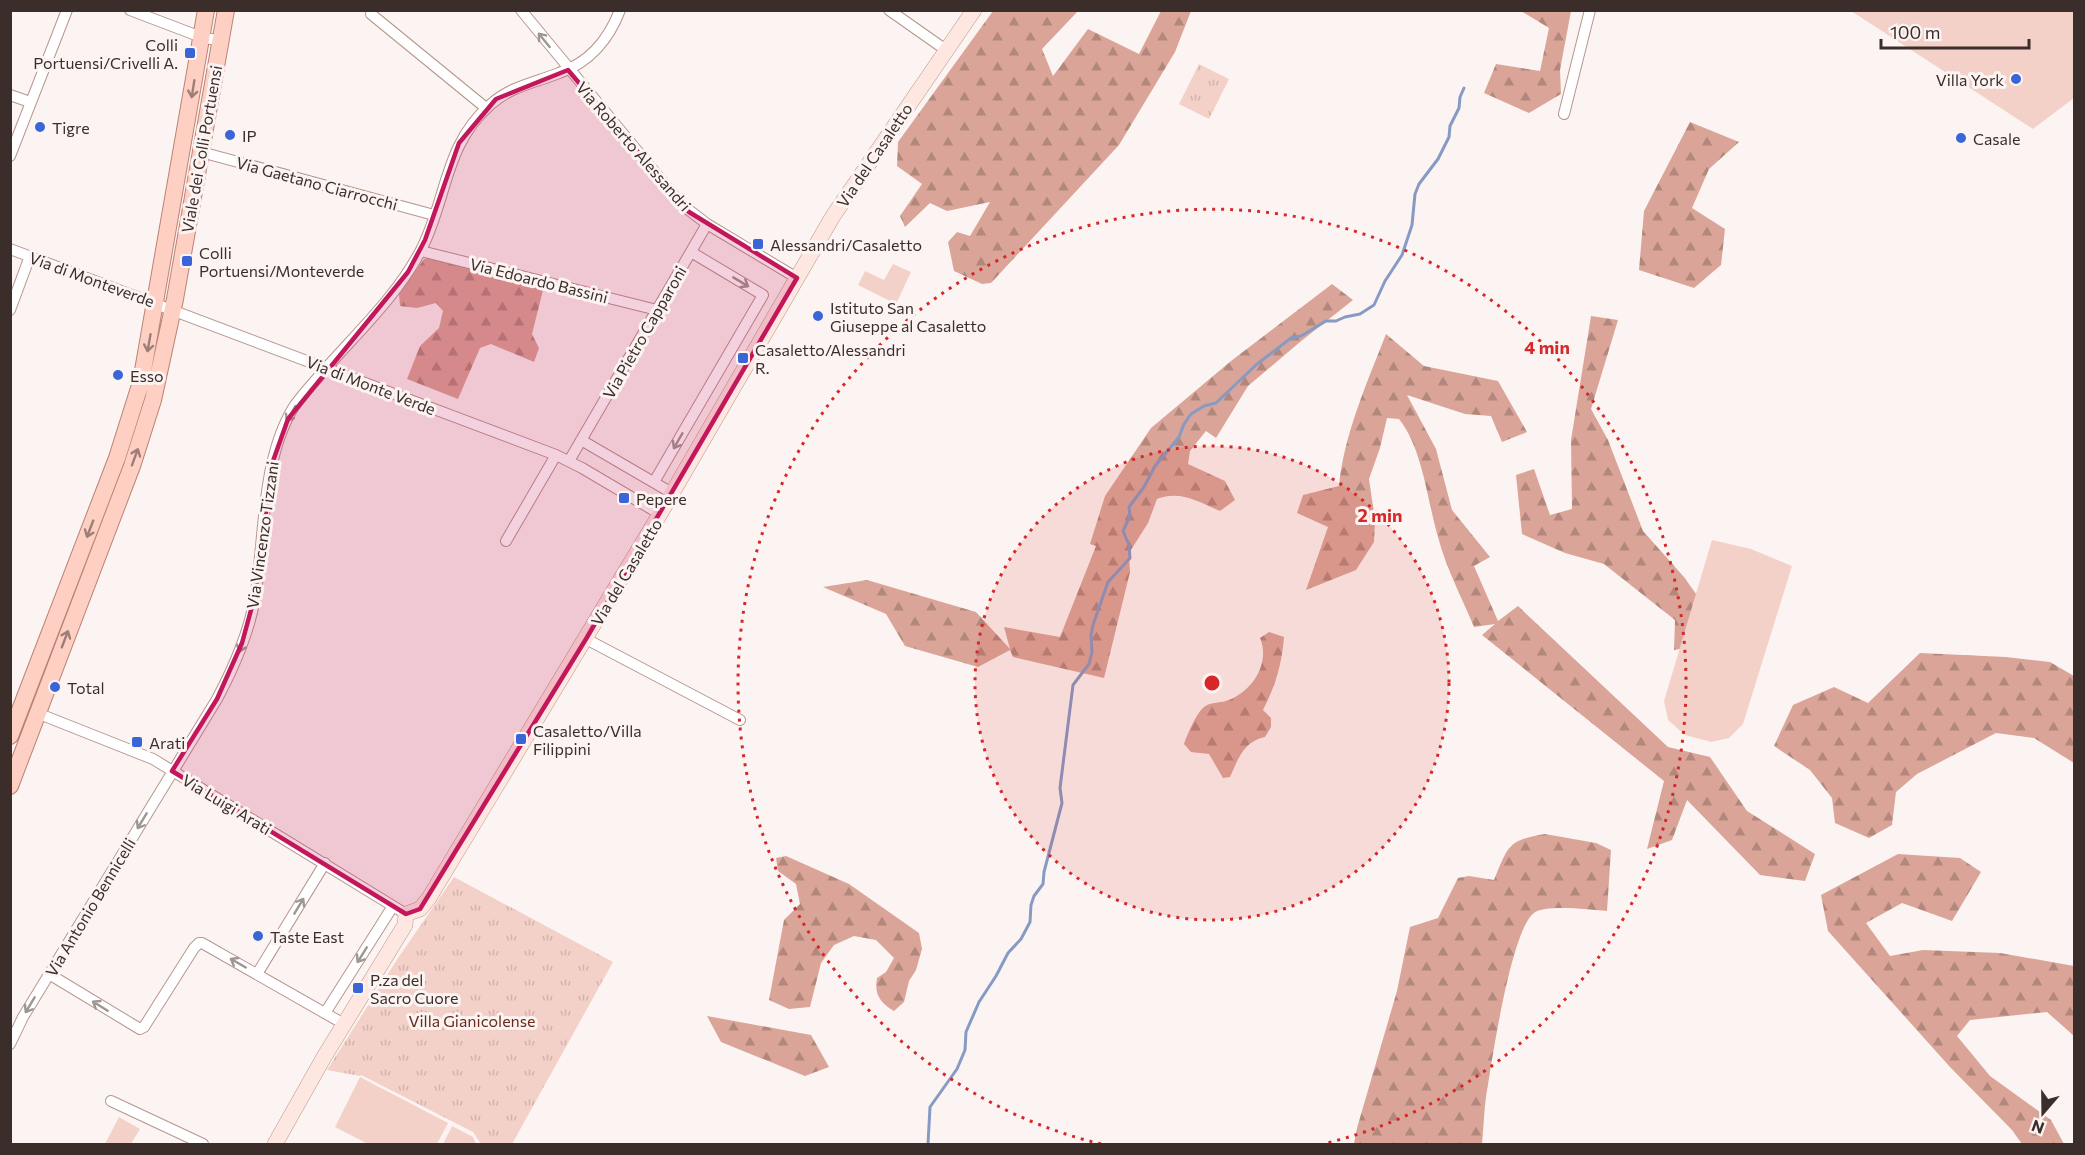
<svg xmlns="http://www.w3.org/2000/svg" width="2085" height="1155" font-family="Commissioner,sans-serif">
<defs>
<pattern id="grass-tufts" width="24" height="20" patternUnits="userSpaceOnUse" patternTransform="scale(1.5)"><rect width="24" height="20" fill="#f4d1c8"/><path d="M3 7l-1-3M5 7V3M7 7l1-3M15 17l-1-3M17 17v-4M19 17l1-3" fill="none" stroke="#d2b4ac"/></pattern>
<pattern id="forest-firs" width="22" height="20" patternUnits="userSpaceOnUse" patternTransform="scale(1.5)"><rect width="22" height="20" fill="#daa598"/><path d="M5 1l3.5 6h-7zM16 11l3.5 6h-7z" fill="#b2877c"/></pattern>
</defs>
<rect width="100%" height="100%" fill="#fcf4f2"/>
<path fill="url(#grass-tufts)" d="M1199,64L1229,79L1209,119L1179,104Z
M454,877L613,962L512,1144H481L473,1132L361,1075L360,1076L327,1070L398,958Z"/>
<path fill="url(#forest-firs)" d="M993,11H1078L1042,49L1053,76L1088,29L1139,54L1161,11H1191L1175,52L1119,145L991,283L982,284L954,271L948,242L957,232L970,236L990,202L947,211L930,203L905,227L900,216L922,184L897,166L898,142Z
M1521,11H1571L1560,70L1561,94L1529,113L1484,93L1496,64L1540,71L1549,28Z
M1690,122L1739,142L1709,169L1692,208L1725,229L1721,265L1694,288L1639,270L1644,211Z
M432,257L543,290L532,334L539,348L534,362L491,344L480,348L458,399L407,379L420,346L439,328L443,311L436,303L417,308L400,306L399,294L424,259Z
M1332,284L1353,300L1300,342L1248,386L1216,438L1206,431L1190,451L1188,464L1225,481L1235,500L1220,511C1199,502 1180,490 1157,499L1148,523L1129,553L1130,572L1104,678L1013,657L1010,650L978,667L905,646L886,614L823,587L867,580L976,612L1010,649L1004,627L1060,637L1096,546L1090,544L1105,496L1151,428L1231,361Z
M1591,316L1618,320L1591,409L1608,440L1643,531L1684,577L1711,615L1697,646L1674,650L1675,620L1604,564L1565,553L1522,534L1516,475L1534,469L1550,515L1572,509L1571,440Z
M1386,334L1424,366L1498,381L1527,432L1502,442L1491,416L1465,414L1407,395L1436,449L1452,510L1490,557L1474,566L1498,621L1518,606L1668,747L1710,757L1747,811L1815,854L1805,881L1760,875L1687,800L1672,840L1647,849L1664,781L1482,635L1495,624L1474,627C1462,598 1446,568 1438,537C1427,500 1423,449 1399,419L1387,418L1380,448L1369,479L1375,520L1374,542L1356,570L1306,590L1328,527L1297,513L1303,495L1339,486C1344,434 1367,383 1386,334Z
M1269,632L1284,637C1282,664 1275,687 1263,710L1271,718V727L1265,737C1244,741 1238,759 1230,777L1223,778L1209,754L1191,752L1184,744C1187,735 1197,712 1204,707C1210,702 1219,703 1226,701C1251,693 1271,664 1260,638Z
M1920,653L2006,657L2050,662L2074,676V763L2034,738L1996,733L1917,774L1896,792L1892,825L1869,838L1835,823L1832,798L1810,770L1774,746L1793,705L1834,687L1868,703Z
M1545,834L1596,843L1611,850L1607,911C1591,910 1546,904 1534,913C1512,929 1493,1053 1488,1085C1484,1104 1484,1125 1482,1144H1354L1357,1128L1397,991L1410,927L1438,918L1458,878L1469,876L1494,880C1508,847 1507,840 1545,834Z
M1898,854L1960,858L1981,872L1952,921L1902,903L1866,923L1890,956L1923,950L2000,953L2074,966V1036L2047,1012L1970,1020L1957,1036L1990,1076L2051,1120L2064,1144H2022L2012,1130L1950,1067L1828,931L1821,895Z
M786,856L849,884L919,933L922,949L916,970L909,981L904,1002L894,1011C880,1003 874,994 877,978L886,972L894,958L876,940L854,936L834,945L821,963L810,1007L789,1009L769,1000L784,920L800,904L796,884L778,871L776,858Z
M707,1016L811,1035L829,1067L805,1076L721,1042Z"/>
<path fill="#f4d1c8" d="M1851,11H2074V98L2033,129Z
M893,264L911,272L896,304L858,285L865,271L884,280Z
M1712,540L1751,549L1792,566L1743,724L1729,738L1711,742L1685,735L1668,720L1664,701Z
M360,1077L448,1123L437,1144H368L335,1127Z
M119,1117L140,1129L131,1144H105Z
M452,1126L473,1137L476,1144H443Z"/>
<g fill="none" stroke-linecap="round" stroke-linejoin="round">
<path stroke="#879ac4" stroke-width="3" d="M928,1144L930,1107L957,1069L965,1050L966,1032L979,1002L996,976L1008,953L1021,939L1030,922L1031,905L1034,896L1043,884L1044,872L1062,803L1060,788L1073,685L1089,664L1092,652L1091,635L1093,625L1108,582L1130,558L1129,545L1123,531L1130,516L1129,507L1144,487L1155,466L1179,437L1184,424L1191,414L1204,406L1216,403L1257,364L1291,338L1301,336L1326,321H1336L1345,317L1360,314L1374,305L1385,281L1402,255L1412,225L1415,194L1419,184L1438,159L1449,137L1450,126L1459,108L1460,97L1464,88"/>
<g stroke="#b7968d" stroke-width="12">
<path id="street" d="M130,10L201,37L221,41
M521,10L681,204L707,224L797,278
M889,10L946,50
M371,14L486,108
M10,95L30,102
M1564,114L1590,10
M201,152L434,215
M10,156L67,10
M10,249L556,455L582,468L660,514
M421,251L657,310
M10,310L30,256
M581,440L672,493
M569,461L707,224
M654,482L763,295L691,252
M506,541L556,455
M586,639L740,720
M37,713L153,759L406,914
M49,974L140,1029L144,1027L194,948L199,943H202L344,1024
M257,974L325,863
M325,1013L393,906
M10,1044L23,1017L217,699C234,667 249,633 255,598C265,537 261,462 293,408C303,393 316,380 328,366C361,329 398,294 421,250C447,200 444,145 490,105C511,86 534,83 559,73C589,63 609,39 620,10
M111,1101L203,1144"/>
</g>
<g stroke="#b7968d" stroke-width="16">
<path id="secondary" d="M275,1144L324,1057L405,925L406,914L420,909L429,898L660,514L833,216L974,10"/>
</g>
<g stroke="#ba8273" stroke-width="18">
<path id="primary" d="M10,736L117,458L141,382L206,10
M10,786L132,466L153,400L175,299L226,10"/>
</g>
<use href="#street" stroke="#fff" stroke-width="10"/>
<use href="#secondary" stroke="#ffe7e1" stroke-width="15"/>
<use href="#primary" stroke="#fecfc3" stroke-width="16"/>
</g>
<defs><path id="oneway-shaft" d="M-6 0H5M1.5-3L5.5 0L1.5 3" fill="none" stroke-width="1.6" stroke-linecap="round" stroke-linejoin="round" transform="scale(1.5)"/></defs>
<g stroke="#9d9694">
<use href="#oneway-shaft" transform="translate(544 40) rotate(-129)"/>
<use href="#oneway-shaft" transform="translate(741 282) rotate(31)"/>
<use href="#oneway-shaft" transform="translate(291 414) rotate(119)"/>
<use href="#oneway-shaft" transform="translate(678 441) rotate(120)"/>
<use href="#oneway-shaft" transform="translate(242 644) rotate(109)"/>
<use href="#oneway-shaft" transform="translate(142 821) rotate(121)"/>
<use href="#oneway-shaft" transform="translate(299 906) rotate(-59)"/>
<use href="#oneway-shaft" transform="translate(362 955) rotate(122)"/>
<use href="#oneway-shaft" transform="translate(238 963) rotate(-150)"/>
<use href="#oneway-shaft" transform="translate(30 1005) rotate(121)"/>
<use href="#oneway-shaft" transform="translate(100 1006) rotate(-148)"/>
</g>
<g stroke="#9c7e76">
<use href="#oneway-shaft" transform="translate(193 89) rotate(99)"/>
<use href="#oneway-shaft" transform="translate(149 343) rotate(100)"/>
<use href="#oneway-shaft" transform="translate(135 457) rotate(-70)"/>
<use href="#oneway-shaft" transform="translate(90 529) rotate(111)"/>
<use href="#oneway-shaft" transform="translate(65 639) rotate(-69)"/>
</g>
<path fill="#c2185b" fill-opacity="0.2" stroke="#c2185b" stroke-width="4.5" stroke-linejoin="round" d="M568,70L689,212L797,278L586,639L420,909L406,914L172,771L217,699L242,643L254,599L273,461L288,419L408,272L425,240L459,143L496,99Z"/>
<circle cx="1212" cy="683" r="237" fill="#d62828" fill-opacity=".12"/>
<g fill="none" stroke="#d62828" stroke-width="3" stroke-dasharray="3 6">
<circle cx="1212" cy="683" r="237"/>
<path d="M1101 1144A474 474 0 1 1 1323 1144"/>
</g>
<g fill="#3a65d6" stroke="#fcf4f2" stroke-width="2">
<rect x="184" y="47" width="12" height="12" rx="3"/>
<circle cx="2016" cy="79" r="6"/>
<circle cx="40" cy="127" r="6"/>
<circle cx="230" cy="135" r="6"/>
<circle cx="1961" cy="138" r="6"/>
<rect x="752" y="238" width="12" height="12" rx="3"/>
<rect x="181" y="255" width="12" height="12" rx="3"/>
<circle cx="818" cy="316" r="6"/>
<rect x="737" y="352" width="12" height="12" rx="3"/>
<circle cx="118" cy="375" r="6"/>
<rect x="618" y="492" width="12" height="12" rx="3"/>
<circle cx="55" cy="687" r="6"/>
<rect x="515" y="733" width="12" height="12" rx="3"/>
<rect x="131" y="736" width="12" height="12" rx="3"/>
<circle cx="258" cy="936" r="6"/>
<rect x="352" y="982" width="12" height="12" rx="3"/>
</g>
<g text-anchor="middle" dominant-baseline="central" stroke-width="6" stroke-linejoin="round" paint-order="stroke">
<g font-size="16" fill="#3b2e2a" stroke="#fcf4f2" text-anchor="start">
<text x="178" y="44" text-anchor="end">Colli<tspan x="178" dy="18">Portuensi/Crivelli A.</tspan></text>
<text x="2004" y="79" text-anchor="end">Villa York</text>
<text x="52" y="127">Tigre</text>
<text x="242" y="135">IP</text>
<text x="1973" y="138">Casale</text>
<text x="770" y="244">Alessandri/Casaletto</text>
<text x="199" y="252">Colli<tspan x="199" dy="18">Portuensi/Monteverde</tspan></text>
<text x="830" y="307">Istituto San<tspan x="830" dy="18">Giuseppe al Casaletto</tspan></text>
<text x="755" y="349">Casaletto/Alessandri<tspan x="755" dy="18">R.</tspan></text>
<text x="130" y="375">Esso</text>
<text x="636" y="498">Pepere</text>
<text x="67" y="687">Total</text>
<text x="533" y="730">Casaletto/Villa<tspan x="533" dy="18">Filippini</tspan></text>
<text x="149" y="742">Arati</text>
<text x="270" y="936">Taste East</text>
<text x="370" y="979">P.za del<tspan x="370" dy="18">Sacro Cuore</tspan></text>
</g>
<g font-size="16" fill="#3b2e2a" stroke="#fcf4f2">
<text transform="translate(634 146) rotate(49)">Via Roberto Alessandri</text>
<text transform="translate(201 149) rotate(-80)">Viale dei Colli Portuensi</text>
<text transform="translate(874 155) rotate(-56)">Via del Casaletto</text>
<text transform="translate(317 183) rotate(15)">Via Gaetano Ciarrocchi</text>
<text transform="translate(92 279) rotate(20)">Via di Monteverde</text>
<text transform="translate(539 280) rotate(14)">Via Edoardo Bassini</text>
<text transform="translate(644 332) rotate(-60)">Via Pietro Capparoni</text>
<text transform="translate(371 385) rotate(21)">Via di Monte Verde</text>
<text transform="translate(262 535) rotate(-82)">Via Vincenzo Tizzani</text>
<text transform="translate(626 572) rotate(-59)">Via del Casaletto</text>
<text transform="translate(227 804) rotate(31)">Via Luigi Arati</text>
<text transform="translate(90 907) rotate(-59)">Via Antonio Bennicelli</text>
</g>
<g font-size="16" fill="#6a2a1b" stroke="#fcf4f2">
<text x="472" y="1020">Villa Gianicolense</text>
</g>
</g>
<circle cx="1212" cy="683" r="9" fill="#d62828" stroke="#fcf4f2" stroke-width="3"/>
<g font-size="18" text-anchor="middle" font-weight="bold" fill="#d62828" stroke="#fcf4f2" stroke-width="6" stroke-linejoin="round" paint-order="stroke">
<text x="1547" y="354">4 min</text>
<text x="1380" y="522">2 min</text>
</g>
<rect width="2085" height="1155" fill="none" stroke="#3b2e2a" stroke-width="24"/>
<g transform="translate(2043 1113) rotate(200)" stroke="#fcf4f2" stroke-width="4.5" paint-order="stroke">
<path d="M0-4.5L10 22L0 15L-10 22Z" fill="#3b2e2a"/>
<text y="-9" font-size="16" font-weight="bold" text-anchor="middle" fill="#3b2e2a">N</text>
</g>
<path d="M1881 39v9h148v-9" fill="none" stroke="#3b2e2a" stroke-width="3"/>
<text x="1890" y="39" font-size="18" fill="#3b2e2a" stroke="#fcf4f2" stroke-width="4.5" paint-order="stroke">100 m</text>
</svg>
